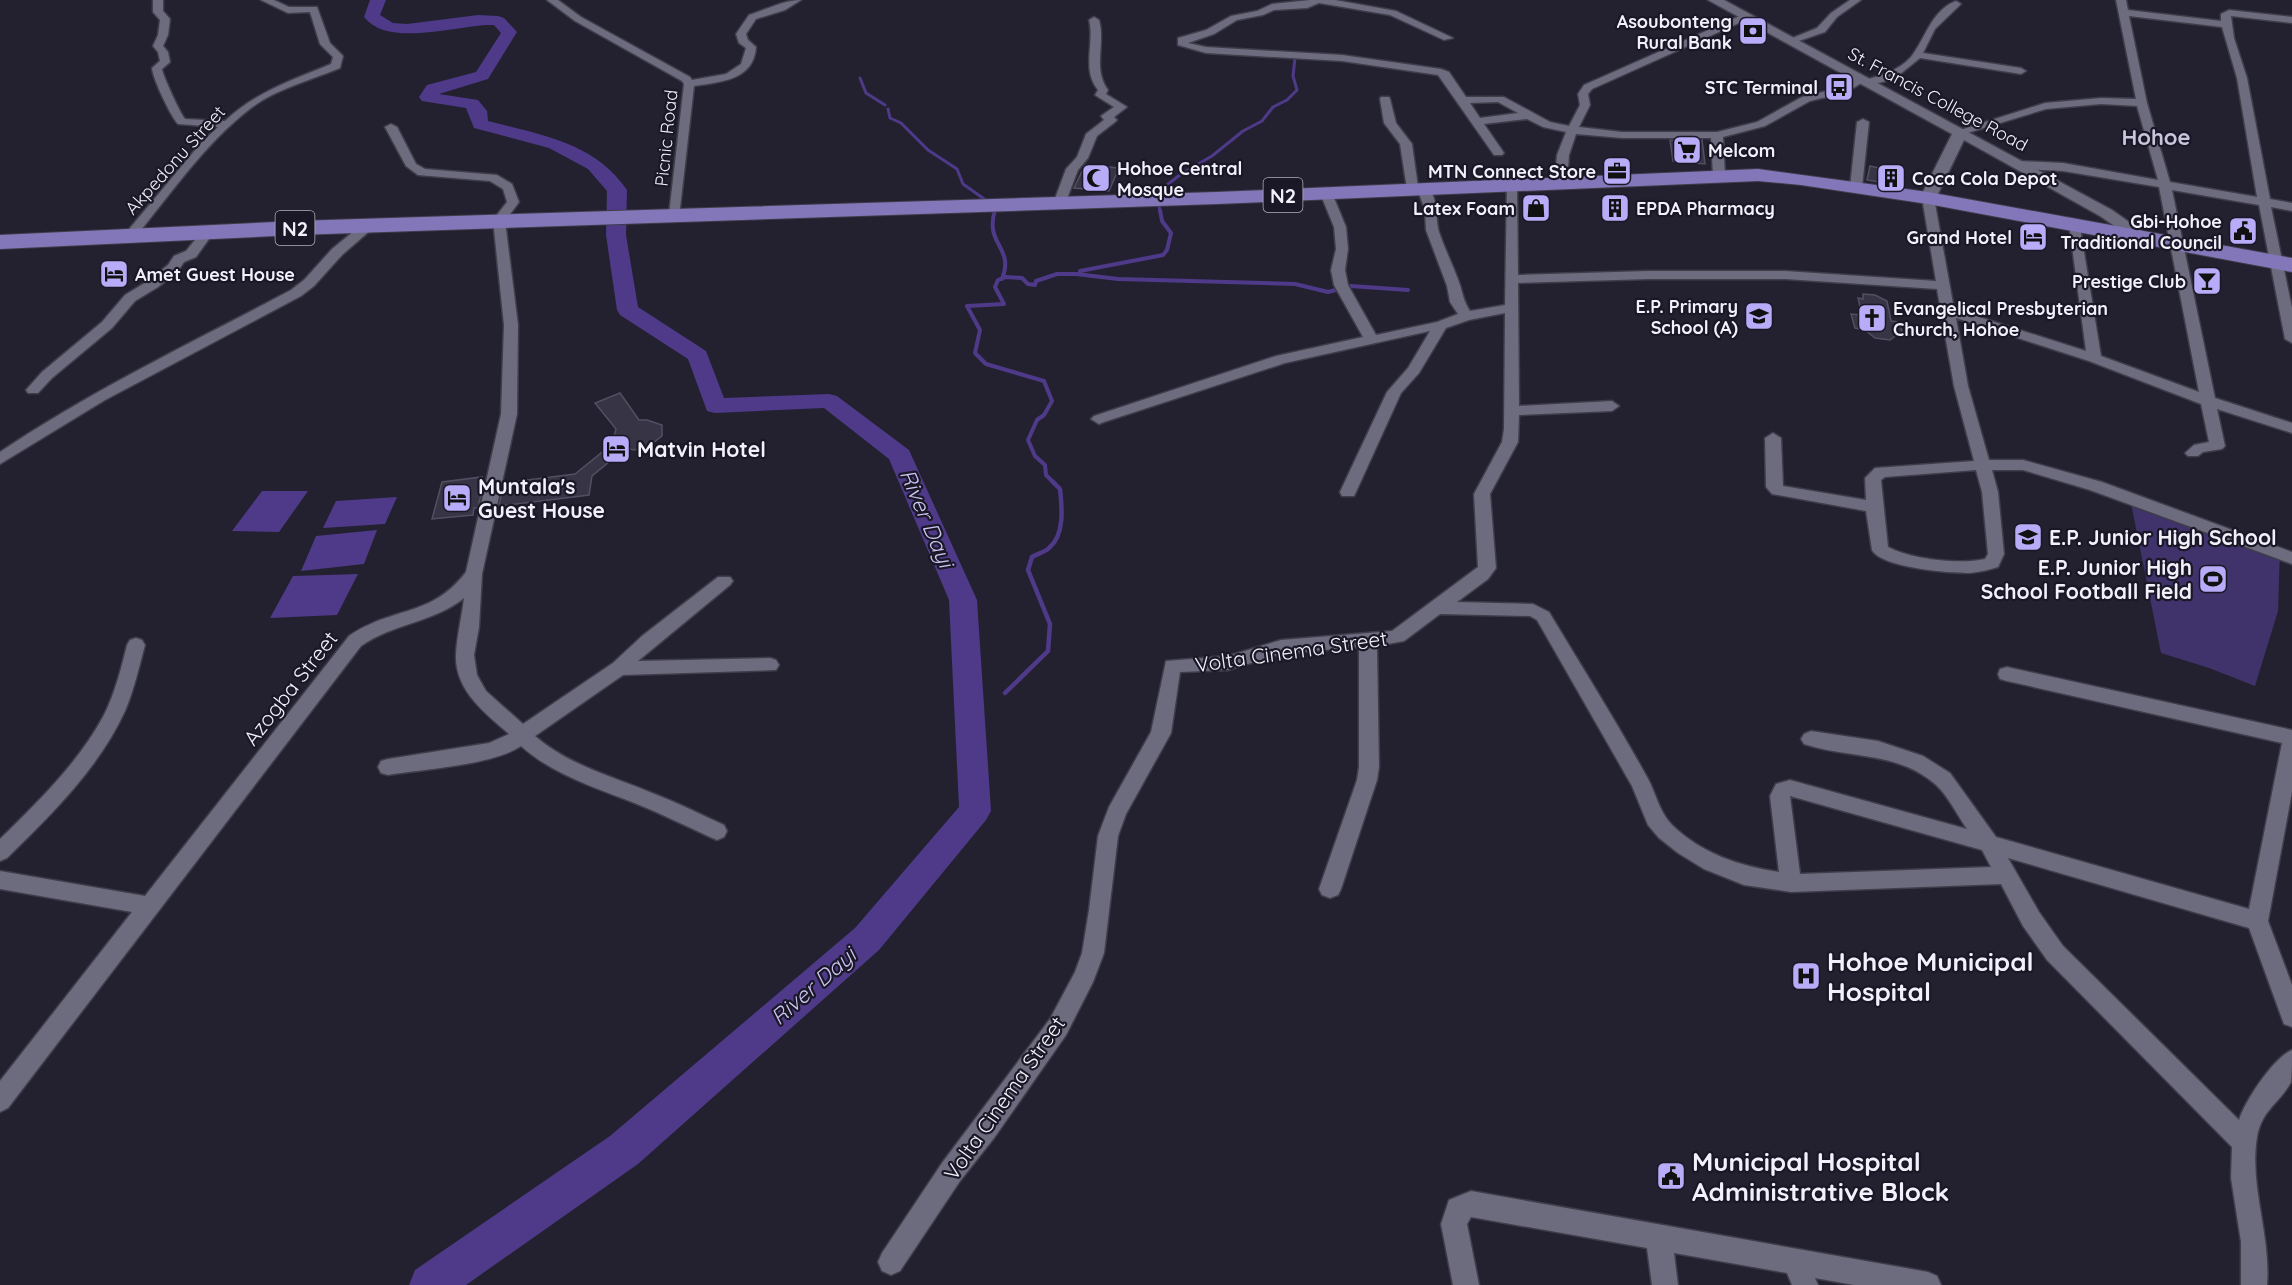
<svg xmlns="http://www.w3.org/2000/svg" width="2292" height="1285" font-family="Quicksand,sans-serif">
<rect width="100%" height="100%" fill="#232130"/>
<path fill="#40326b" d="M2130,498L2280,548L2278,611L2255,686L2209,668L2161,653Z"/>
<path fill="#4e3a88" d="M262,491H308L279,532L232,531Z
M397,497L385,524L323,528L336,501Z
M377,530L364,564L301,571L316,536Z
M358,574L337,615L270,618L293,576Z"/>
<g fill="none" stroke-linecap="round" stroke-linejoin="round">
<path stroke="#4e3a88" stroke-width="3" d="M860,78L866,93L885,105
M888,109L890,118L901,123L928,150L957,169L963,184L987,201
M1160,212L1157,193L1181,174L1212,156L1243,131L1262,121L1273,107L1287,100L1297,90L1293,76L1295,58"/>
<path stroke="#4e3a88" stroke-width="4" d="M995,210C984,245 1015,247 1002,279
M1080,271L1163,255L1167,250L1171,233L1162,221L1160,210
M1055,484L1046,475L1045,465L1035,456L1028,440L1037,420L1044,415L1052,401L1044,381L986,364L975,353L980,330L967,306L1004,304L995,287L998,280L1006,277L1022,278L1028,284L1035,285L1036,281L1057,274H1076L1118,279L1295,284L1328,292L1351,286L1408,290"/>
<path stroke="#4e3a88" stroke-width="4.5" d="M1005,693L1048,651L1050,624L1028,570L1032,557C1037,554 1045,552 1049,548C1065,535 1062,507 1060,489L1053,482"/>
<path fill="#4e3a88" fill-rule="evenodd" d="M370,0H386L380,15L393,23L407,24L478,15L498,16L504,18L517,32L488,79L439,94L478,100L487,111L488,121C541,135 594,142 627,190L626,235L638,307L706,351L724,398L829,394L837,396L909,450L977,600L991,811L986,820L879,950L638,1164L466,1285H409L415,1270L610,1136L855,928L959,807L949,600L889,459L824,408L715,413L707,411L688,359L620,315L617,310L606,235L607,191L588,169L549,148L474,128L466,108L422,101L419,97L427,85L476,72L501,33L494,25C458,24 389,49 364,17Z"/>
</g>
<path fill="#373445" stroke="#514f61" stroke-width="1.5" d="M1670,140H1702L1705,164L1673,161Z
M1085,165L1119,168L1109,191L1074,188Z
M1870,166L1898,172L1896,185L1867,180Z
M1621,195L1625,220H1609L1605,196Z
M1527,198L1544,200L1546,219L1529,217Z
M1863,294L1875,295L1887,301L1891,321L1899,322L1902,331L1890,340L1875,338L1865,330L1855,328L1851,314L1862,315L1858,298L1863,299Z
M620,393L639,420H647L662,425V436L649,446L634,450L626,448L592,476L589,495L499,506L504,483L575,474L612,444L616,429L595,403Z
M482,477L480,486L483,485L478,508H474L473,515L432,519L442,482Z"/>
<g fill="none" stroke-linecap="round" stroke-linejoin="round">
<g stroke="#3f3d4a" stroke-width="3">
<path id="street" d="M153,0H163V11L170,19L168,35L163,46L168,52L170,62L162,69C163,76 180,113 185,119L225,121C256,92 292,80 331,64L333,57L320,44L310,12L288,13L261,0H274L289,7H317L330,43L343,56L340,68C311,80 276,89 251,108C205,143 170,195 133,240L129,241L123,237L125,234L201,143L218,127L178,124C170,115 153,79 152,68L160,61L158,52L153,46L158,35L160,20L153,12Z
M547,0H558L581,17L690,77L692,80L726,74L741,64L746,48L739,43L736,34L749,15C765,10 784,0 801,0L785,10L756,19L746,34L748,40L756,47C754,80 721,82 694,86L679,217H671L669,214L684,84L682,81L575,21Z
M1310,0H1335L1396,11L1453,38L1444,40L1390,15L1319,3L1307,8L1274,10L1263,15L1237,20L1214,34L1188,43L1206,47L1342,55L1441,69L1449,72L1466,97H1504L1550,122L1569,126L1580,105L1578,94L1584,85L1742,15H1748V19L1592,89L1588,94L1590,105L1579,127L1622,132H1717L1757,122L1802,97L1839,88L1848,80L1864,77V80C1880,76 1898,71 1910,58C1925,41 1930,11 1956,1L1961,4L1935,29L1923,53L2021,68L2026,71L2021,74L1920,58L1894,79L1867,86L1863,85V82L1847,92L1810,101L1765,126L1723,137L1725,176L1719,180L1713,176L1711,138H1622L1576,134L1569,155L1567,182L1561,186L1555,182L1557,155L1566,132L1543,127L1527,119L1484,124L1504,153L1502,155H1494L1438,75L1342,61L1206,53L1178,45V38L1206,30L1231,16L1257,11L1272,4ZM1498,102L1518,113L1480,118L1470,103Z
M1850,0H1861L1837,17L1825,32L1790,44L1785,41L1817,28L1831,13Z
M2116,0H2126L2128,10L2221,21V14L2229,10L2292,17V23L2231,16L2234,38L2247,78L2270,199L2292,203V211L2271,207L2292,308V343L2285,339L2259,205L2172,190L2215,398L2292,423V433L2217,409L2225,446L2222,449L2203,452L2198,456H2188L2185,453L2194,445L2209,442L2201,404L2089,361L1956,318L1968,386L1989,460H2023L2102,482L2292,552V564L2090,490L2023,470H1992L1998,492L2004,554L1998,567C1989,570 1980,572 1970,573C1950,573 1882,568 1872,550L1866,511L1778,495L1772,494L1766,487L1765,438L1773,433L1781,438L1783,486L1866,500L1865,478L1875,468L1974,461L1954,386L1937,289L1785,279H1649L1518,283L1519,406L1612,401L1619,406L1612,411L1519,415L1518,442L1490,494L1496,568L1488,579L1457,602L1533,604L1549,612C1582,667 1616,721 1647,777C1656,793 1659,812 1672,825C1702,854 1740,866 1779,872L1770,796L1776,784L1790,780L1967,829C1957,815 1948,795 1935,784C1897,751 1849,759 1804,744L1801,739L1804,734L1811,731L1878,741L1923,756L1950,773L1996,837L2249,909L2282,743L2007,681L2000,679L1998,674L2000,669L2007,667L2292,730V792L2268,921L2292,985V1027L2284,1024L2281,1016L2249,928L2008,858L2039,912L2063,946L2239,1120C2245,1101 2274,1057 2292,1050C2292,1059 2292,1074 2291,1082C2280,1103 2262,1109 2257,1137C2249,1186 2271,1235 2267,1285H2241V1242L2231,1178L2232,1147L2047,960L2023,926L2001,884L1791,892L1744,885L1704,869L1678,853L1659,838L1648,825L1632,786L1537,620L1530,616L1440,614L1404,641L1377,646L1379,767L1377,780L1341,889L1338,895L1330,898L1322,895L1319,889L1357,780L1359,767V647L1281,654L1228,670L1180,672L1171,733L1126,814L1118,836L1104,953L1093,982L1066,1035L994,1138L960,1181L900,1271L891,1275L882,1271L878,1262L882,1253L942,1163L1050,1019L1075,972L1082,953L1089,910L1098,836L1109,807L1151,732L1166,661L1228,656L1281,640L1392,631L1478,567L1474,494L1502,442L1504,429L1505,313L1469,320L1446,328L1419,373L1401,393L1356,492L1354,496H1342L1340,492L1387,392L1408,368L1430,331L1285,363L1104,422L1099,424L1091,419L1094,416L1276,356L1363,337L1334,285L1331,270L1336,249L1334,227L1320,193L1322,190L1326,189L1332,193L1346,227L1348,249L1345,270L1348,285L1376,335L1437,322L1458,314L1450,302L1447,286L1426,230L1425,210L1418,191L1413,193L1407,189L1400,144L1384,123L1380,99L1381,97H1389L1390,99L1396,123L1412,144L1418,187L1423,185C1439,190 1435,219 1439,232C1445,250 1454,267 1460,285C1463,295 1464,302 1470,311L1505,305L1507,181L1511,180L1517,184L1518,275L1649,271H1785L1936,281L1922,198L1928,194L1934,198L1954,309L2086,351L2069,224L2071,221H2079L2101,356L2199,392L2159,187L2063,171L2019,169L2013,165L2019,161L2063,163L2158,180L2137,106L2101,104L2046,109L1964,134H1956L1954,132L2045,103L2101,98L2136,99ZM2129,16L2222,27L2237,78L2257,197L2170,182L2147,103ZM1976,470L1982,492L1988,554L1985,559C1959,565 1911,559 1888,547L1881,480L1885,477ZM1790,796L1982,850L1991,867L1800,874Z
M1094,17L1099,20C1106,44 1092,68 1108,90L1106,94L1127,107L1114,117L1117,120L1115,122L1097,136L1088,158L1078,170L1065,204L1059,208L1053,204L1066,169L1077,157L1086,134L1104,120L1101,116L1114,107L1095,95L1098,90C1081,69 1095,43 1089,20Z
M1863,119L1869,122L1862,187L1856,191L1850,187L1857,122Z
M391,124L397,127L416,164L425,169L497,175L512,184L519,202L505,221L518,325L517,414L482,574L479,627L474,655L477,675L486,691L523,724L613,663L642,636L718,577H730L733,581L730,585L638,661L770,658L776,660L779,665L776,670L623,675L535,736C568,765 612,776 652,793C676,802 700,814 724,825L727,831L724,837L717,840L710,837C686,826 662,814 637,804C597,788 553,775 521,746C493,765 424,769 388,775L381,773L378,767L381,761L388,759L489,743L509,734C485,713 454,690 456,654C457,635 462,616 464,598C433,623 394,623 361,646L8,1108L0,1112V1081L132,912L0,889V871L145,896L349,636C392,606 431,618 466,572L501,414L504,325L493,220L507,202L503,189L490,181L418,175L406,166L385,127Z
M369,221L373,222L375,225L373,228L342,255L314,286L301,296L105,400L0,464V452C92,390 193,342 291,290L304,280L332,249L365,222Z
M208,228L214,232L196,257L184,262L178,271L158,287L135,301L112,328L52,378L38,393H28L26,390L42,372L102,322L125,295L148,281L168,265L174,256L186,251L204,229Z
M136,638L142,640L145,645C139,667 134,690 125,711C99,768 51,815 7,858L0,861V839C38,802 79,762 104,715C115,693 121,669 127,645L130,640Z
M1471,1191L1928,1272L1937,1276L1941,1285H1854L1815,1278L1818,1285H1792L1787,1273L1674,1253L1678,1285H1652L1647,1248L1471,1217L1467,1224L1479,1285H1453L1441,1224L1449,1200Z"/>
</g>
<g stroke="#3f3d4a" stroke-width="3">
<path id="secondary" d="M1708,0H1724L2112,210L2149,236L2147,240H2135L2100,216L1964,140L1936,198L1928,203L1922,201L1920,198L1952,134Z"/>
</g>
<g stroke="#3f3d4a" stroke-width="2">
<path id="highway" d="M1758,169L1928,192L2292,258V272L1928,204L1801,185L1758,181L1217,204L296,235L0,249V235L296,221L1217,192Z"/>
</g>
<use href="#street" fill="#6d6b7e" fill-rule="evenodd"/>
<use href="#secondary" fill="#6d6b7e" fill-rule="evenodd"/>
<use href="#highway" fill="#8377ba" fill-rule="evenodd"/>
</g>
<defs>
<g id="bank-square" transform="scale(1.5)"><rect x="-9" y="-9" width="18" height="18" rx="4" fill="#b8abf7" stroke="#1a1726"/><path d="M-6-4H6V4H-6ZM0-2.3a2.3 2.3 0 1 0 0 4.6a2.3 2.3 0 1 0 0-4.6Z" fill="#111"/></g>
<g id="bus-square" transform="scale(1.5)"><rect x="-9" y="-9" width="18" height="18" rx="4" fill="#b8abf7" stroke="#1a1726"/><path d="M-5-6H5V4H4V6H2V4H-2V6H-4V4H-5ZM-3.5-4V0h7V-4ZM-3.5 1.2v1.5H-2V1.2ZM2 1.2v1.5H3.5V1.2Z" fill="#111"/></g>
<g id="supermarket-square" transform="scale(1.5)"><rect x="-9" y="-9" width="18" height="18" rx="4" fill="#b8abf7" stroke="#1a1726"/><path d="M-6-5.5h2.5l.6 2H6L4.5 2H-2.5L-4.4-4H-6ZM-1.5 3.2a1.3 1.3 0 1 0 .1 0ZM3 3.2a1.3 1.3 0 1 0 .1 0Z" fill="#111"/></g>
<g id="office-square" transform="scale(1.5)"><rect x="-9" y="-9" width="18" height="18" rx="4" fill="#b8abf7" stroke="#1a1726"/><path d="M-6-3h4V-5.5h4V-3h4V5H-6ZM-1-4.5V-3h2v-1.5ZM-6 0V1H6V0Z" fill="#111"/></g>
<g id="mosque-square" transform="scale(1.5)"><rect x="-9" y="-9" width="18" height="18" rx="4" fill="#b8abf7" stroke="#1a1726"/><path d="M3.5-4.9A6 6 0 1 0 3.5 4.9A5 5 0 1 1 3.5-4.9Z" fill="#111"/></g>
<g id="building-square" transform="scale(1.5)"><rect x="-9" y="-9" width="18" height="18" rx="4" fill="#b8abf7" stroke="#1a1726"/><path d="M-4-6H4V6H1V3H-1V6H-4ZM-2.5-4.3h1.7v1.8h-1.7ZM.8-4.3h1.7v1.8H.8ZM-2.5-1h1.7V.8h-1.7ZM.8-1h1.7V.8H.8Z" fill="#111"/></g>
<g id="shop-square" transform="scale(1.5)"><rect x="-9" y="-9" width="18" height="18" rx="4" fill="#b8abf7" stroke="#1a1726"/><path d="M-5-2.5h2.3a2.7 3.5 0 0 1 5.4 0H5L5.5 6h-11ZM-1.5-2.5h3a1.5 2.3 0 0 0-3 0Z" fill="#111"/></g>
<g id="civic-square" transform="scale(1.5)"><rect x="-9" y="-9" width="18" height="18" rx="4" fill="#b8abf7" stroke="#1a1726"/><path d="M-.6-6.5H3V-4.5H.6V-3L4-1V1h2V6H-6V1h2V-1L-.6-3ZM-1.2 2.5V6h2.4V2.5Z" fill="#111"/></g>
<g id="hotel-square" transform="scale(1.5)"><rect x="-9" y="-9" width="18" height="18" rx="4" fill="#b8abf7" stroke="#1a1726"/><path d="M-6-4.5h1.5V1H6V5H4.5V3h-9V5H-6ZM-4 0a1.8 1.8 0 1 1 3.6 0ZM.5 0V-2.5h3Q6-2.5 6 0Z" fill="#111"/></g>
<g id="bar-square" transform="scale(1.5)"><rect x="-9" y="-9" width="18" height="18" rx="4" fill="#b8abf7" stroke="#1a1726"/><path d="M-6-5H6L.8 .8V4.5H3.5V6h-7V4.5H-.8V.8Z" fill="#111"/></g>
<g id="school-square" transform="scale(1.5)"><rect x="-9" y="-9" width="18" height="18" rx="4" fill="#b8abf7" stroke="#1a1726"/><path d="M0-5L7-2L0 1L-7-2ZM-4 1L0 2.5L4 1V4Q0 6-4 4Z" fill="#111"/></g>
<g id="church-square" transform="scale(1.5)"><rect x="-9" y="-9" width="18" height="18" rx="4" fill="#b8abf7" stroke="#1a1726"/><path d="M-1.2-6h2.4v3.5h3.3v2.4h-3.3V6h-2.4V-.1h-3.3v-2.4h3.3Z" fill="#111"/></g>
<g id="stadium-square" transform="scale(1.5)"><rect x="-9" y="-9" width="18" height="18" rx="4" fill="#b8abf7" stroke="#1a1726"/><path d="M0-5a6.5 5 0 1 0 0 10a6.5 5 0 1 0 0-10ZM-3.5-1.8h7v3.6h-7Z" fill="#111"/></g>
<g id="hospital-square" transform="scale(1.5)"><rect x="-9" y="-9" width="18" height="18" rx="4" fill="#b8abf7" stroke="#1a1726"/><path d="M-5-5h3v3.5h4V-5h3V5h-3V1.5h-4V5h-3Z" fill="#111"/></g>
</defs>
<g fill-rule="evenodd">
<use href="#bank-square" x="1753" y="31"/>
<use href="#bus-square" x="1839" y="87"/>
<use href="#supermarket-square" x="1687" y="150"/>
<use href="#office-square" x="1617" y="171"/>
<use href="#mosque-square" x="1096" y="178"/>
<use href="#building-square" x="1891" y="178"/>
<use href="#shop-square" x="1536" y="208"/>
<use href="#building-square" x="1615" y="208"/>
<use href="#civic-square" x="2243" y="231"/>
<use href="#hotel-square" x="2033" y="237"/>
<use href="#hotel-square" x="114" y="274"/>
<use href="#bar-square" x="2207" y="281"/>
<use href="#school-square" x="1759" y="316"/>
<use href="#church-square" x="1872" y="318"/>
<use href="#hotel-square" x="616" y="449"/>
<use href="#hotel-square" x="457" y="498"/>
<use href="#school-square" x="2028" y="537"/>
<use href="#stadium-square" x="2213" y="579"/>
<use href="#hospital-square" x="1806" y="976"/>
<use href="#civic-square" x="1671" y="1176"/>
</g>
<g text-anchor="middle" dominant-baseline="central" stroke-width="4.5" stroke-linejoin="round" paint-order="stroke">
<g font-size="18" font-weight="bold" fill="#f2f1fb" stroke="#1a1726" text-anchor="end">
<text x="1732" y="21">Asoubonteng<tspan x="1732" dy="21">Rural Bank</tspan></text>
<text x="1818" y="87">STC Terminal</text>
<text x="1708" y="150" text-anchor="start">Melcom</text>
<text x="1117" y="168" text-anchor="start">Hohoe Central<tspan x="1117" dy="21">Mosque</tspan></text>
<text x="1596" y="171">MTN Connect Store</text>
<text x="1912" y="178" text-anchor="start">Coca Cola Depot</text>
<text x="1515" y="208">Latex Foam</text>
<text x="1636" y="208" text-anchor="start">EPDA Pharmacy</text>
<text x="2222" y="221">Gbi-Hohoe<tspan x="2222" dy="21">Traditional Council</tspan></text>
<text x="2012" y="237">Grand Hotel</text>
<text x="135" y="274" text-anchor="start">Amet Guest House</text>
<text x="2186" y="281">Prestige Club</text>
<text x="1738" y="306">E.P. Primary<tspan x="1738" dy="21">School (A)</tspan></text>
<text x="1893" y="308" text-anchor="start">Evangelical Presbyterian<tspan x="1893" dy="21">Church, Hohoe</tspan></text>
</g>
<g font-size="18" fill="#f2f1fb" stroke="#1a1726">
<text transform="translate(1938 99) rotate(28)">St. Francis College Road</text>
<text transform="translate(666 138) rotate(-84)">Picnic Road</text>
<text transform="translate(175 160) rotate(-48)">Akpedonu Street</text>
</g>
<g fill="#1a1726" stroke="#b1b0bb" stroke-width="1.5">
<rect x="1263.5" y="178" width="39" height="34" rx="4.5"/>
<rect x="275.5" y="211" width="39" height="34" rx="4.5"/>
</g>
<g font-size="20" font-weight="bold" fill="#f2f1fb">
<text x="1283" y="195">N2</text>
<text x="295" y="228">N2</text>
</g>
<g font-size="21" font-weight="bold" fill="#f2f1fb" stroke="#1a1726" text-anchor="start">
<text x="637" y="449">Matvin Hotel</text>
<text x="478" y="486">Muntala's<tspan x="478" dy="24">Guest House</tspan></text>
<text x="2049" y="537">E.P. Junior High School</text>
<text x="2192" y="567" text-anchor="end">E.P. Junior High<tspan x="2192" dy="24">School Football Field</tspan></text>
</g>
<g font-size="21" fill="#f2f1fb" stroke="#1a1726">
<text transform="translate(1291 651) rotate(-8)">Volta Cinema Street</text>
<text transform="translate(290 688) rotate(-52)">Azogba Street</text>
<text transform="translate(1004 1098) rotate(-55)">Volta Cinema Street</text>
</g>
<g font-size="22" font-weight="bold" fill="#c9c6db" stroke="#1a1726">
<text x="2156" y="137">Hohoe</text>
</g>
<g font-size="22" font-style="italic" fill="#cbc4f0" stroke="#1a1726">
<text transform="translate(927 518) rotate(67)">River Dayi</text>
<text transform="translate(813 986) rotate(-41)">River Dayi</text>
</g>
<g font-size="26" font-weight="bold" fill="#f2f1fb" stroke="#1a1726" text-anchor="start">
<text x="1827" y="961">Hohoe Municipal<tspan x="1827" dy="30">Hospital</tspan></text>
<text x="1692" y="1161">Municipal Hospital<tspan x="1692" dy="30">Administrative Block</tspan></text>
</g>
</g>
</svg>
